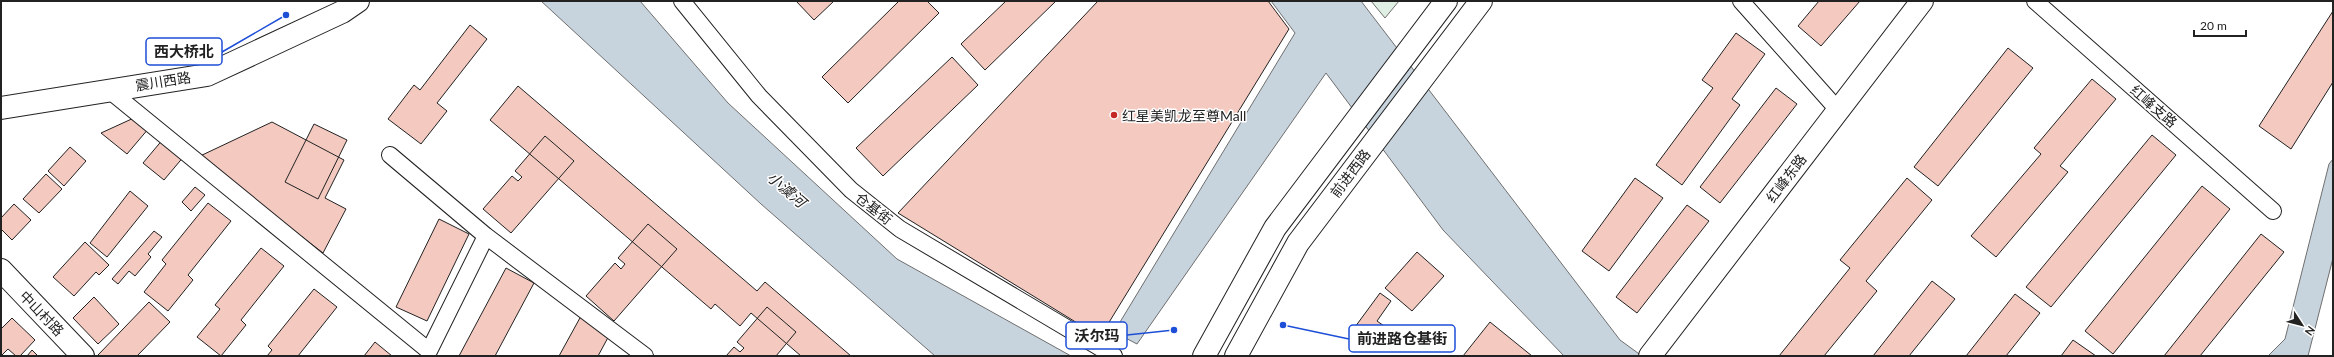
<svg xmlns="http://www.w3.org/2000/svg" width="2334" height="357" font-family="Lato,'Noto Sans SC',sans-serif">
<rect width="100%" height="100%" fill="#fff"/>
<path fill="#e0efe3" stroke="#6f6f6f" d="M1371,1H1399L1385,18Z"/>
<path fill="#c7d3dd" stroke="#6f6f6f" d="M541,1H640L728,103L897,259L1071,356H935L761,204Z
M1271,1H1361L1620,340L1642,356H1564L1443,230L1326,73L1137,344L1114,332L1295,33Z
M2333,159V258L2308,356H2268L2285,339L2329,164Z"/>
<path fill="#f3c9c0" stroke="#222" d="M796,1H834L814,20Z
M899,1H927L939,13L848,103L822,77Z
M1006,1H1056L985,70L961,44Z
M1098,1H1268L1289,29L1100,337L898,213Z
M1819,1H1860L1821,46L1798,26Z
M2333,11V82L2291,149L2259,126Z
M470,25L487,39L437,103L447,111L421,144L388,119L414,85L420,90Z
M1736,33L1765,54L1732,99L1740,105L1682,185L1656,165L1713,88L1702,80Z
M2008,48L2033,68L1938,186L1914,167Z
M952,57L978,85L883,176L856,148Z
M2092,79L2116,99L2060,166L2068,172L1996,257L1971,236L2041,154L2034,148Z
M518,86L757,291L765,282L851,356H801L751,313L740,326L715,304L711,309L490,120Z
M1776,88L1797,104L1720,203L1700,187Z
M136,117L149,128L127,154L101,133Z
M272,122L344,160L325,198L346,209L323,253L198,157Z
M314,124L347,140L318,199L285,182Z
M2152,135L2176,155L2051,307L2026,287Z
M545,136L574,161L511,233L483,209L512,176L518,181L522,177L515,171Z
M164,138L185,155L164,180L143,163Z
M70,147L86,161L64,186L48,171Z
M46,174L62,189L39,213L23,199Z
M1635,178L1663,198L1609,271L1582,251Z
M1907,178L1932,200L1866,281L1877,291L1824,356H1779L1850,268L1840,260Z
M2202,186L2230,209L2113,354L2085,331Z
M195,187L205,195L191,211L182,202Z
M130,191L148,206L107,257L90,243Z
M208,203L231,221L188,275L193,280L168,311L144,292L166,264L162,260Z
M14,204L31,220L12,240L1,229V218Z
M1687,205L1709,221L1637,313L1616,297Z
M439,219L469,234L427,321L396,307Z
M648,224L677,249L614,321L586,296L615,263L621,269L625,264L618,258Z
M154,231L162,237L148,254L151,257L135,276L129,271L118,284L112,279Z
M2261,234L2284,252L2200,356H2164Z
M85,242L109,265L99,275L96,272L74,296L53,277Z
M261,248L284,266L241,320L246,325L221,356L197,337L220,309L215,305Z
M1417,252L1444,276L1412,311L1385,288Z
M506,268L534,283L495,356H459Z
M1932,281L1955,299L1909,356H1873Z
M314,289L337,307L298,356H267L272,350L268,346Z
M1380,293L1391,301L1377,321L1387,328L1376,342L1355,327Z
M2015,294L2040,313L2006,356H1966Z
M94,297L119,324L98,344L73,318Z
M149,302L170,322L137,356H99L98,355Z
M767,307L796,332L776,356H726L734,347L740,352L744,348L737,342Z
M581,316L611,332L598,356H559Z
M12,318L35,340L20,356H16L8,349L1,356V329Z
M1490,322L1532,356H1463Z
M2073,340L2096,356H2061Z
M375,342L392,356H364Z
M32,350L38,356H27Z"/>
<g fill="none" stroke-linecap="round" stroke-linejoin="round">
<g stroke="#222" stroke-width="18">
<path id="street" d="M682,1L759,96L851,190L900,229L1114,356
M1741,1L1838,110
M2035,1L2273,211
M109,90L429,351L486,236L645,356
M390,155L486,236"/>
</g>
<g stroke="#222" stroke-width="24">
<path id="secondary" d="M1,108L207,75L342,12L358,1
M1,270L83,356
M1650,356L1922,1"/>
</g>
<g stroke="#222" stroke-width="24">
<path id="primary" d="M1204,356L1275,228L1446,1
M1236,356L1298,243L1481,1"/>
</g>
<use href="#street" stroke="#fff" stroke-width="16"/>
<use href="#secondary" stroke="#fff" stroke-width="22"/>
<use href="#primary" stroke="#fff" stroke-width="22"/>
</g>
<circle fill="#c62828" stroke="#fff" stroke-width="1.5" cx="1114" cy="115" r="4"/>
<g text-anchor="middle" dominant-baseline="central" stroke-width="3" stroke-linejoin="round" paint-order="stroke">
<g font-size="14" fill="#222" stroke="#fff">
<text transform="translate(163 81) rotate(-9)">震川西路</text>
<text transform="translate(2154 106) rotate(41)">红峰支路</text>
<text transform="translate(1350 173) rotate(-53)">前进西路</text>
<text transform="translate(1786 178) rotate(-53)">红峰东路</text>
<text transform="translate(874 208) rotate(38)">仓基街</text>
<text transform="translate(42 313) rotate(46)">中山村路</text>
</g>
<g font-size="14" fill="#222" stroke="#fff" text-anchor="start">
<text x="1122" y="115">红星美凯龙至尊Mall</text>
</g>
<g font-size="15" font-style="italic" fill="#222" stroke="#fff">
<text transform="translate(787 189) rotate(41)">小澞河</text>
</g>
</g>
<path fill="none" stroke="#1d4ed8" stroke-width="1.5" d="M286 15L222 52M1174 330L1127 335M1283 325L1349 339"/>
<g fill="#1d4ed8" stroke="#fff" stroke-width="1.5">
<circle cx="286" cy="15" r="4"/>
<circle cx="1174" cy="330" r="4"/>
<circle cx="1283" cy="325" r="4"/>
</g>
<g fill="#fff" stroke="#1d4ed8" stroke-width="1.5">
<rect x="146" y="38" width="76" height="27" rx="4"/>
<rect x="1066" y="322" width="61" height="27" rx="4"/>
<rect x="1349" y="325" width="106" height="27" rx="4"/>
</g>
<g font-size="15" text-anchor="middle" font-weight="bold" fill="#222">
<text x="184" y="57">西大桥北</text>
<text x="1097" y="341">沃尔玛</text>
<text x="1402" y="344">前进路仓基街</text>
</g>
<rect width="2334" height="357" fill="none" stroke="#222222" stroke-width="4"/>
<g transform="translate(2302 325) rotate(126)" stroke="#ffffff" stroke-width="3" paint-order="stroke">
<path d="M0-3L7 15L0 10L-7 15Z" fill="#222222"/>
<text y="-6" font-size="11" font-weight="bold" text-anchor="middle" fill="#222222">N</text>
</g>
<path d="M2194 30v6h52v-6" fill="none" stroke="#222222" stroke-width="2"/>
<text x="2200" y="30" font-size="12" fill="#222222" stroke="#ffffff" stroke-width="3" paint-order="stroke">20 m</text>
</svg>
